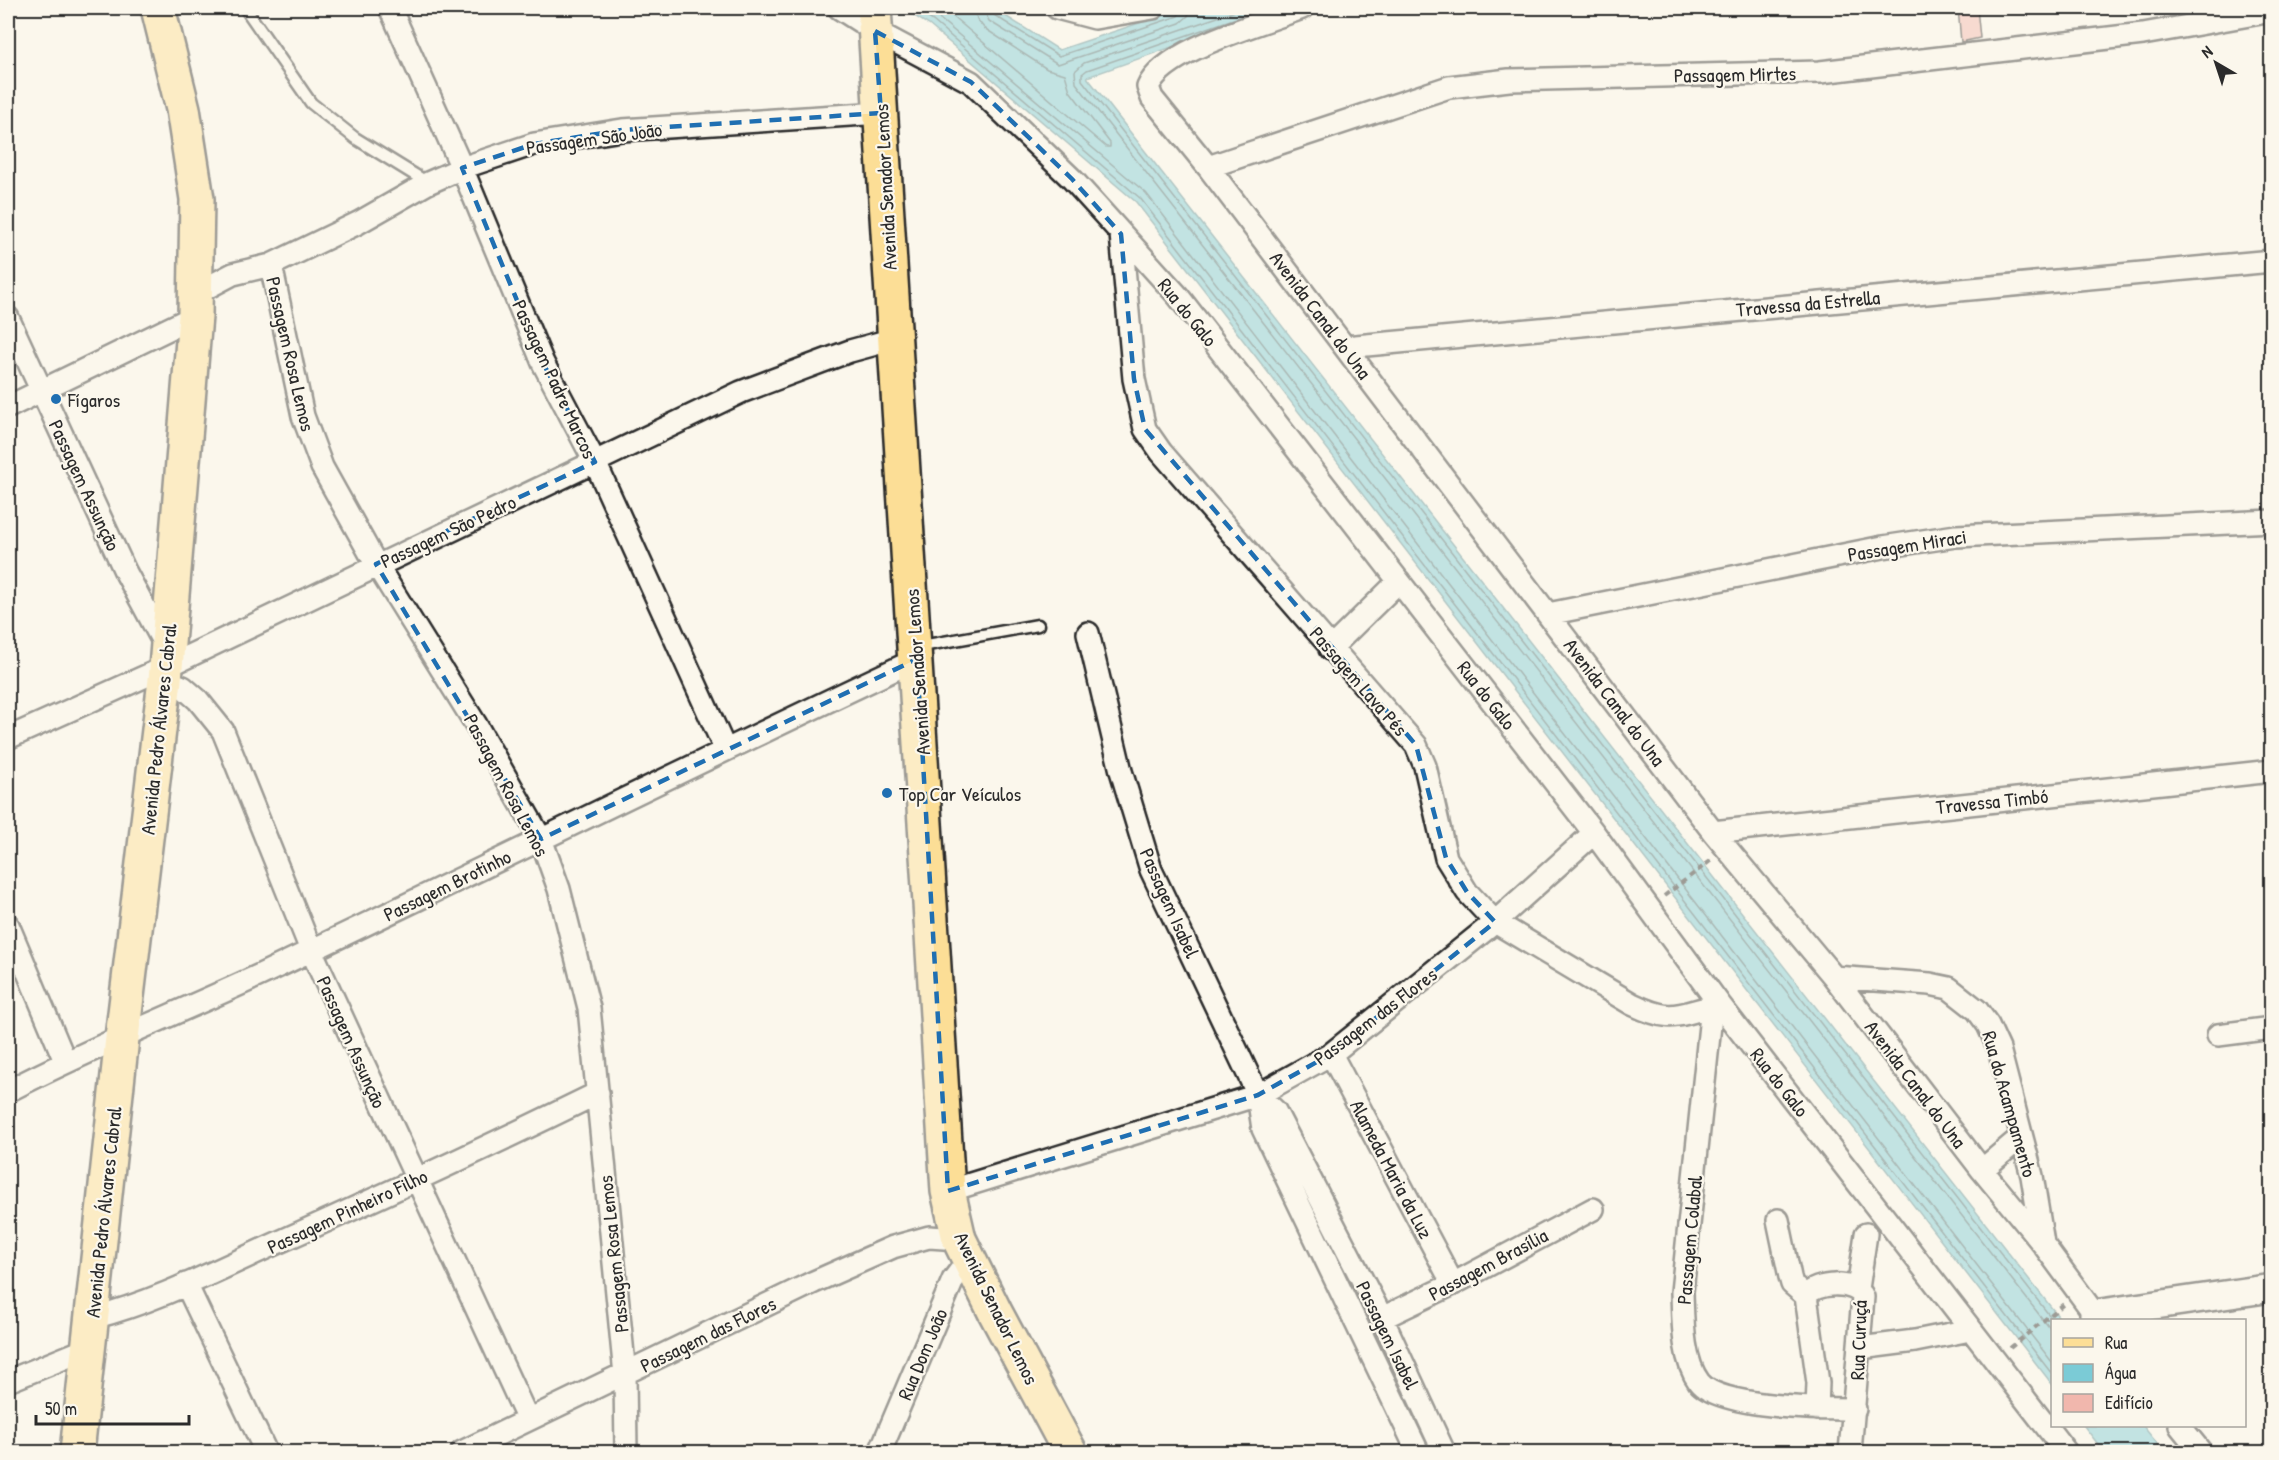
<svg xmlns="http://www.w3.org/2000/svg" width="2279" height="1460" font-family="'Patrick Hand',sans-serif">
<rect width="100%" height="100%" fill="#fbf7ec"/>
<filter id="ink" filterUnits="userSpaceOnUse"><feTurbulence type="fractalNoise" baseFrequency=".0167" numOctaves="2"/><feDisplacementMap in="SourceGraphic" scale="12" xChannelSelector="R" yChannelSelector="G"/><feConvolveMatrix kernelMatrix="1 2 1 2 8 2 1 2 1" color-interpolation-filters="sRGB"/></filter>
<g filter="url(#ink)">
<path fill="#7bcbd6" stroke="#5b8b92" stroke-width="1.5" d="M902,8H993L1059,50L1184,8H1282L1087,77L2061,1320H2052V1384L1136,202L929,25Z
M2084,1426H2143L2164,1452H2104Z"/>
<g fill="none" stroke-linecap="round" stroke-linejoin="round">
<path stroke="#4b6b6f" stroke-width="1.5" d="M913,8L933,21L1140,198L2052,1374
M927,8L1146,193L2052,1362
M943,8L1106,147H1110V143L1070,91L1065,74L1047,69L984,28L977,19L974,8
M983,8L989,21L1058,64L1180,23L1188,16L1190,8
M991,8L994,15L1059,56L1178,16L1182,8
M1244,8L1084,63L1075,71L1076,83L2052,1331
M1265,8L1087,70L1082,74V80L2053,1320"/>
</g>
<path fill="#f1b7ad" stroke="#2b2b2b" stroke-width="1.5" d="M1958,8H1977L1980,38L1961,42Z"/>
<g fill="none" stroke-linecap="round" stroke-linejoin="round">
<g stroke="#2b2b2b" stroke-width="15">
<path id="service" d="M245,8L311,103L355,138L428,183
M916,647L1038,625"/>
</g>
<g stroke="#2b2b2b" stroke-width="26">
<path id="minor" d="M390,8L462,168L543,363L595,462L725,749
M839,8L875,31L971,82L1072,179L1178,296L1594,833L1720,1005L2066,1452
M1057,8L1095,18L1153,8
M1302,8C1262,24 1164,49 1148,87L1152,98L1208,167L1713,832L1834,977L1982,1170L2043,1244L2099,1320
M1208,167L1449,87L1509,80L1820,72L2143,34L2272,11
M1121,234L1134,379L1145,429L1161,452L1416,745L1425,766L1446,858L1467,892L1495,922L1632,1004C1676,1025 1677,1013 1720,1005
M271,265L303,416L322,467L376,564L475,723L541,839L559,889L589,1008L625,1375L626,1452
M195,294L233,274L271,265L358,223L428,183L462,168L534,144L622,130L881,113
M8,318L125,571L166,647
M1345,347L2272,261
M8,407L195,316
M1548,614L1883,547L1956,536L2272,521
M1088,633L1121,771L1151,870L1258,1095L1263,1129L1418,1452
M1330,649L1399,581
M165,680L183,687L198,700L223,731L311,950L528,1420
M8,738L166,667L741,392L850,351L894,339
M1713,832L2272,771
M8,925L65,1061
M1834,977L1930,984L1949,988L1977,1010L1988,1025L1999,1049L2032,1176L2043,1243
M1712,1006L1682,1292C1683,1319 1682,1359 1699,1382C1719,1408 1822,1409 1855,1409
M2218,1035L2272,1028
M1331,1054L1453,1284
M8,1091C90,1048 176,1014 260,975C479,871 697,762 917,659
M1258,1095L1275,1111L1382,1318L1444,1452
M1982,1170L2021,1137
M948,1191L1258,1095L1331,1054L1495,922L1594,833
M1778,1220L1790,1277L1792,1284L1806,1296
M186,1284L266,1452
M1858,1289L1866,1234
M92,1318C156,1302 217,1270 277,1243C385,1195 492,1145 598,1093
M1382,1318L1453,1284L1593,1209
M1860,1348L1915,1341L1970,1330
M8,1381L89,1348
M1817,1409L1818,1383L1806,1296C1814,1282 1857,1280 1863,1297L1850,1452
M2180,1426L2201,1452
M462,1452L814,1282L893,1247L929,1237L959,1239
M880,1452L953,1280L969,1259"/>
</g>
<g stroke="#2b2b2b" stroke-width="32">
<path id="tertiary" d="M2094,1314L2272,1288"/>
</g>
<g stroke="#2b2b2b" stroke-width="38">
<path id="primary" d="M874,8L948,1191L959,1239L995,1312L1070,1452
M77,1452L122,1038L165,680L195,316L197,199L183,109L158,8"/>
</g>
<path stroke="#2b2b2b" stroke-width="4" stroke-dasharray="6 4.5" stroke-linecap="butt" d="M1664,896L1713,859
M2010,1348L2065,1303"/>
<use href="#service" stroke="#fbf7ec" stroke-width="10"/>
<use href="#minor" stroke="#fbf7ec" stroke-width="21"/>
<use href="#tertiary" stroke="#fbf7ec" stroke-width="27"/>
<use href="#primary" stroke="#fcde96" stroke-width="33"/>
</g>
</g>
<path d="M0 0H2279V1460H0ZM875,31L971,82L1072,179L1121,234L1134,379L1145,429L1416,745L1446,858L1467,892L1495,922L1331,1054L1258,1095L948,1191L917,659L541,839L376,564L595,462L543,363L462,168L534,144L622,130L881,113Z" fill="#fbf7ec" fill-opacity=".55" fill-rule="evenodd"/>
<path fill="none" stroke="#1f6fb2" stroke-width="4.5" stroke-dasharray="12 8" stroke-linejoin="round" d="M875,31L971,82L1072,179L1121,234L1134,379L1145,429L1416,745L1446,858L1467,892L1495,922L1331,1054L1258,1095L948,1191L917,659L541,839L376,564L595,462L543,363L462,168L534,144L622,130L881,113Z"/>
<g fill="#1f6fb2" stroke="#fbf7ec" stroke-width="2">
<circle cx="56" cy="399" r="6"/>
<circle cx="887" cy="793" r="6"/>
</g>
<g text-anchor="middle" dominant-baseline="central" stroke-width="4.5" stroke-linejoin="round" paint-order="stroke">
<g font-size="20" fill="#2b2b2b" stroke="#fbf7ec">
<text transform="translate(1735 74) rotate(-1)">Passagem Mirtes</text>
<text transform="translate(594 138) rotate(-8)">Passagem São João</text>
<text transform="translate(885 187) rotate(-93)">Avenida Senador Lemos</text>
<text transform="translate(1808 303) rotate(-5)">Travessa da Estrella</text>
<text transform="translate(1188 312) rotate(51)">Rua do Galo</text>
<text transform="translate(1321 315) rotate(53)">Avenida Canal do Una</text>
<text transform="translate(291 354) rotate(77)">Passagem Rosa Lemos</text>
<text transform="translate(555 379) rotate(65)">Passagem Padre Marcos</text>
<text transform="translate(85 485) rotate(65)">Passagem Assunção</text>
<text transform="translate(448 531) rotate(-25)">Passagem São Pedro</text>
<text transform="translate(1907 545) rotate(-9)">Passagem Miraci</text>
<text transform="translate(917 672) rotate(-94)">Avenida Senador Lemos</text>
<text transform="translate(1359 681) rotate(49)">Passagem Lava Pés</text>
<text transform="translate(1487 695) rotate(52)">Rua do Galo</text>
<text transform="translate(1615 702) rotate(53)">Avenida Canal do Una</text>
<text transform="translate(158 729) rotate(-84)">Avenida Pedro Álvares Cabral</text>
<text transform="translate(507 785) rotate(62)">Passagem Rosa Lemos</text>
<text transform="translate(1992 801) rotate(-6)">Travessa Timbó</text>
<text transform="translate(447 885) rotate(-26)">Passagem Brotinho</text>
<text transform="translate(1170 903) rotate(66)">Passagem Isabel</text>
<text transform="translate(1375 1016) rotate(-37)">Passagem das Flores</text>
<text transform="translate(352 1042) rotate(66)">Passagem Assunção</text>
<text transform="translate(1780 1082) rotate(52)">Rua do Galo</text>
<text transform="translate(1916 1084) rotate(53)">Avenida Canal do Una</text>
<text transform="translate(2010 1104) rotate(74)">Rua do Acampamento</text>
<text transform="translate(1392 1169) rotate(62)">Alameda Maria da Luz</text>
<text transform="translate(347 1211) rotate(-25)">Passagem Pinheiro Filho</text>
<text transform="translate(103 1212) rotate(-84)">Avenida Pedro Álvares Cabral</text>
<text transform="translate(1689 1240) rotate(-85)">Passagem Colabal</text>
<text transform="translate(613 1254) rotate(-96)">Passagem Rosa Lemos</text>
<text transform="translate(1488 1264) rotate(-28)">Passagem Brasília</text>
<text transform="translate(997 1308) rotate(64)">Avenida Senador Lemos</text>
<text transform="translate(708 1334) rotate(-26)">Passagem das Flores</text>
<text transform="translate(1388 1335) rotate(64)">Passagem Isabel</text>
<text transform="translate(1858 1340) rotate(-88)">Rua Curuçá</text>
<text transform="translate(922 1354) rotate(-67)">Rua Dom João</text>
</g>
<g font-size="20" fill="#2b2b2b" stroke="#fbf7ec" text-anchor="start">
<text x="68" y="399">Fígaros</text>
<text x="899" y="793">Top Car Veículos</text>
</g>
</g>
<rect width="2279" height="1460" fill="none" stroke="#fbf7ec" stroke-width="30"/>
<rect x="15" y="15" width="2249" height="1430" fill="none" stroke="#2b2b2b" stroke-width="2" filter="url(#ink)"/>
<rect x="2051" y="1319" width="195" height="108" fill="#fbf7ec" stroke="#a8a59f" stroke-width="1.5"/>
<rect x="2063" y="1338" width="30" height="9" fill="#fcde96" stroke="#a8a59f" stroke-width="1.5"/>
<text x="2105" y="1349" font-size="18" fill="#2b2b2b">Rua</text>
<rect x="2063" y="1364" width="30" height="18" fill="#7bcbd6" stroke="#a8a59f" stroke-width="1.5"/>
<text x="2105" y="1379" font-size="18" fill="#2b2b2b">Água</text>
<rect x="2063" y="1394" width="30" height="18" fill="#f1b7ad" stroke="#a8a59f" stroke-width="1.5"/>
<text x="2105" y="1409" font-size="18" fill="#2b2b2b">Edifício</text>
<g transform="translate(2216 63) rotate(321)" stroke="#fbf7ec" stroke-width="4.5" paint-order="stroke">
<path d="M0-4.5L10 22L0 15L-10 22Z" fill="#2b2b2b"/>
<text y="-9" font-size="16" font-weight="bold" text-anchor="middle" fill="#2b2b2b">N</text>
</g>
<path d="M36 1415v9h153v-9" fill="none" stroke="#2b2b2b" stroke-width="3"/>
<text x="45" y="1415" font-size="18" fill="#2b2b2b" stroke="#fbf7ec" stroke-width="4.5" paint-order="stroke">50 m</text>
</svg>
